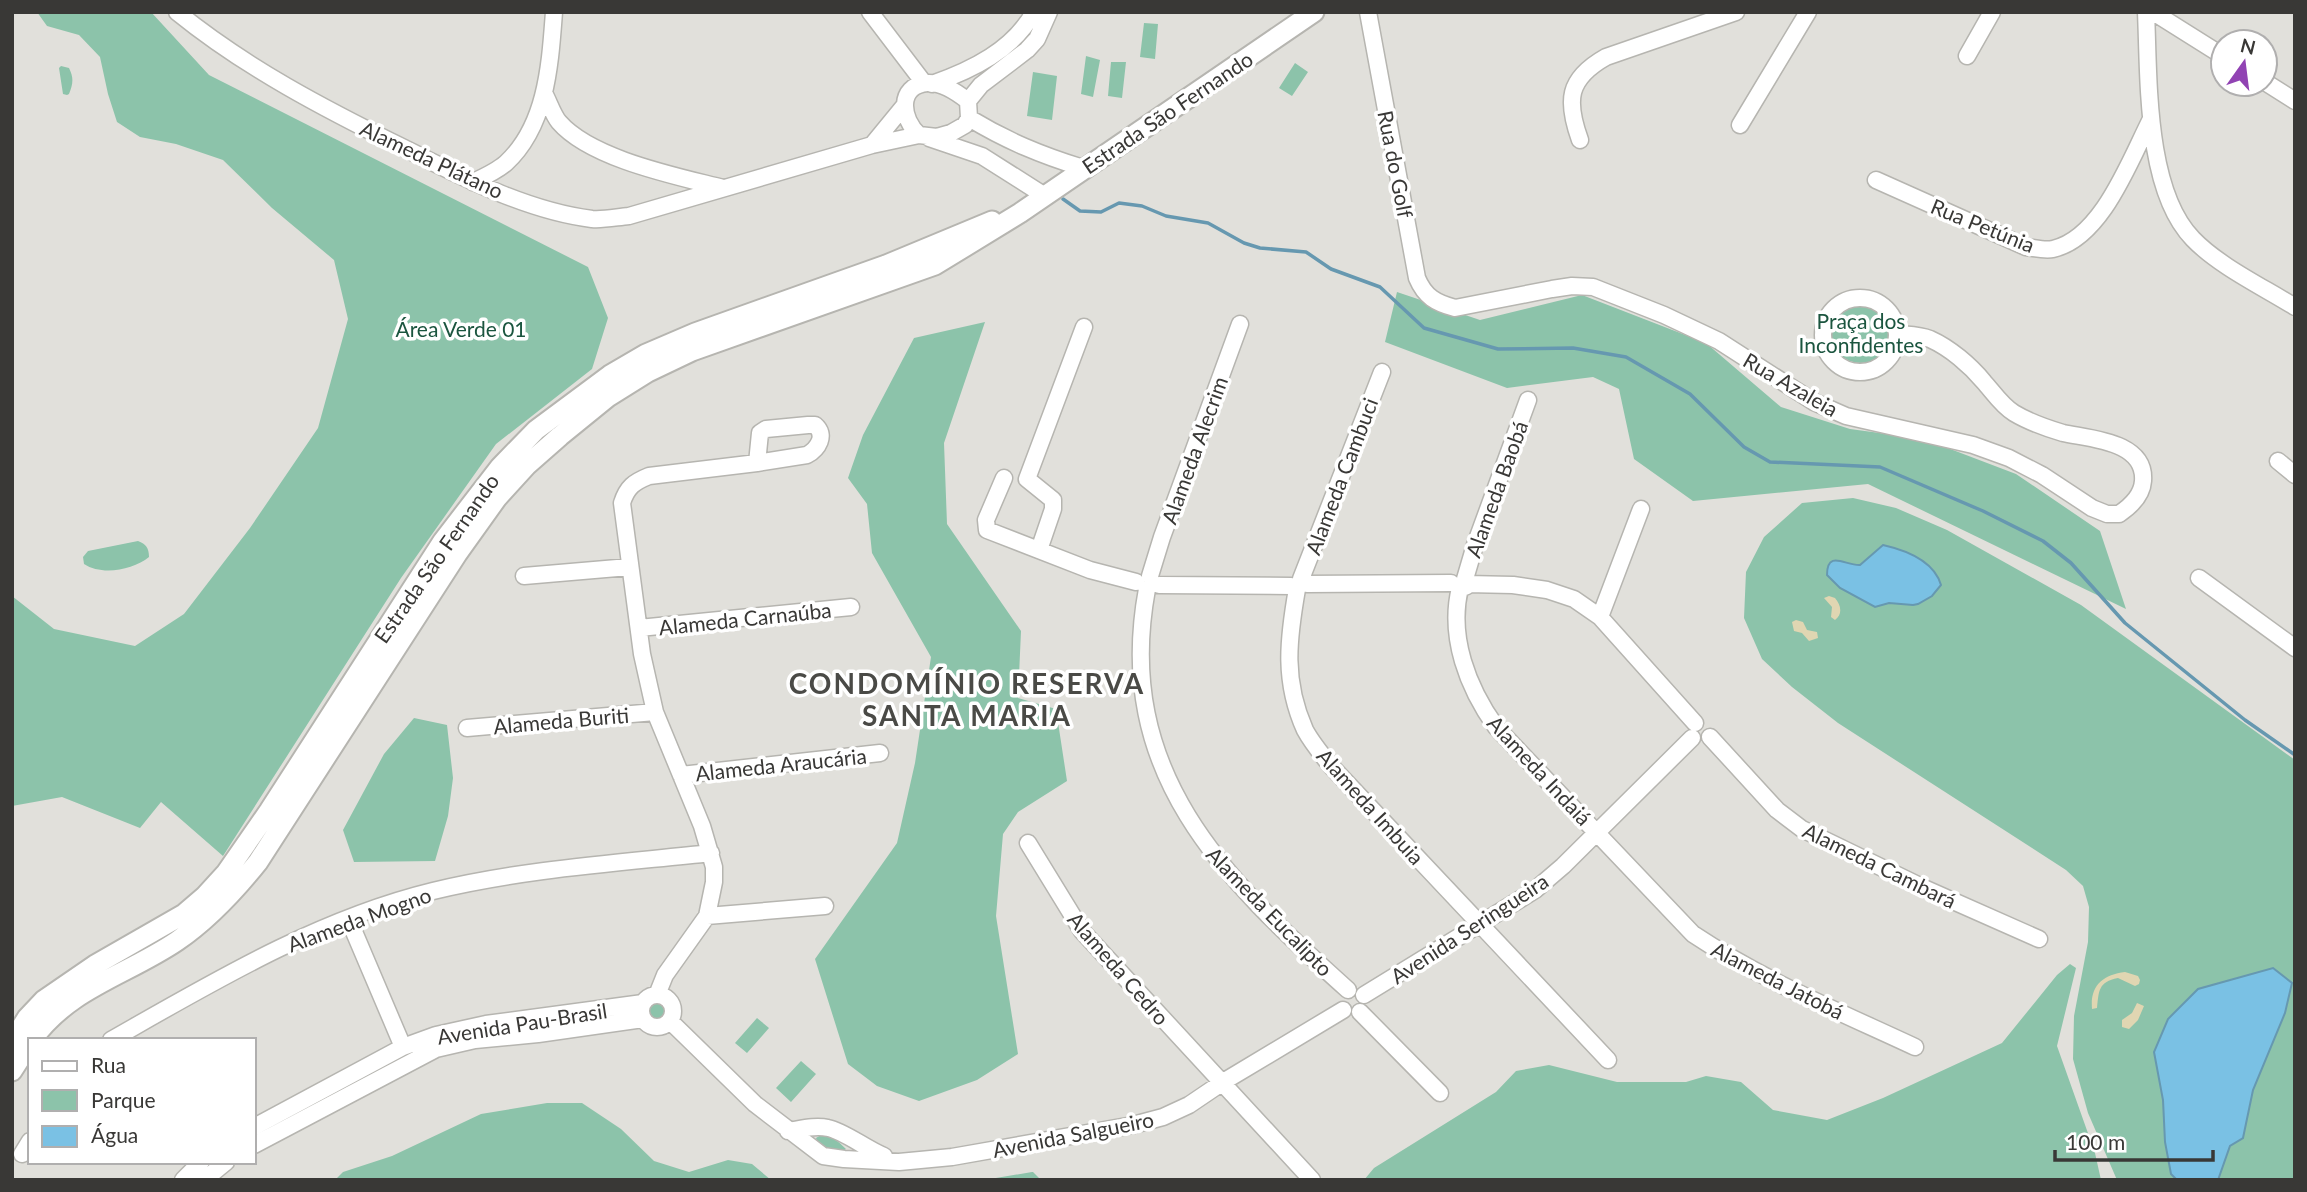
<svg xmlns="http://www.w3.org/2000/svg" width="2307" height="1192" font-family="Lato,sans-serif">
<rect width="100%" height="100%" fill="#e1e0db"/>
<path fill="#8cc3aa" d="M37,12H151L209,75L588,267L608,318L592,369L496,444L401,578L223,856L161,802L140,828L62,797L12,806V596L54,629L135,646L184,614L250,528L318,428L348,319L334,260L272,208L223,160L176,144L140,137L117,122L108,94L100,57L79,35L47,26Z
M1144,23L1158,24L1155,59L1140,57Z
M1086,56L1100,60L1093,97L1081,94Z
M1111,62H1126L1122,98L1108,96Z
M1295,63L1308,72L1292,96L1279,88Z
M61,66L69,68C74,78 73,84 69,94L67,95L63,94L59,68Z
M1033,72L1057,76L1052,120L1027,116Z
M1397,292L1480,320L1582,295L1706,343L1781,407L1850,429L1924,439L2016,474L2100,531L2126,609L1868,484L1693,501L1634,459L1619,389L1593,377L1507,388L1385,342Z
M1830 332a31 31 0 1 1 62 0a31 31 0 1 1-62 0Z
M985,322L944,443L947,524L1021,631L1018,698L1056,709L1067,781L1018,812L1003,834L996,916L1018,1054L977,1080L919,1101L877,1086L848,1064L815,959L897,843L915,763L931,657L872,553L867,504L848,478L863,435L914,338Z
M1853,498L1896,508L1947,530L2081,605L2295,760V1180H2117L2088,1113L2073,1059L2074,1016L2088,942L2089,907L2083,886L2066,870L1838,723L1792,687L1762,659L1744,618L1746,572L1764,537L1802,503Z
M138,541C146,544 149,548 149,557C133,570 102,576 84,564L83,557L88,551Z
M414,718L447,725L453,778L448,816L435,861L354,862L343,830L384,754Z
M2070,964L2076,968L2057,1046L2095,1153L2101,1180H1364L1374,1168L1496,1092L1516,1071L1549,1065L1617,1082H1686L1706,1076L1741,1082L1773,1110L1827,1120L1883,1098L2002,1043L2057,975Z
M647 1011a10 10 0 1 1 20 0a10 10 0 1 1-20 0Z
M757,1018L769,1028L747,1053L735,1043Z
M801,1061L816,1074L791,1102L776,1088Z
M547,1103H582L621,1129L654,1161L689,1172L728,1160L752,1164L771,1180H335L343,1172L392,1156L481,1114Z
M821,1135C832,1136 838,1141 846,1149L840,1153L831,1151L818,1144L816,1138Z
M1033,1172L1041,1180H984L1032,1172Z"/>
<path fill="#e0d6b2" d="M1829,596L1835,598C1841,605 1843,614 1835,620L1831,617L1832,607L1824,598Z
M1796,620L1803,622L1807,630L1817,632L1818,638L1809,641L1802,633L1794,631L1792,622Z
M2125,972L2138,976L2140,980L2139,984L2135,986L2118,978C2098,982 2099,991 2097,1008L2092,1009C2090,985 2103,975 2125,972Z
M2137,1003L2144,1006L2138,1020L2129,1029L2122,1027V1020L2132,1013Z"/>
<path fill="#7ac1e4" stroke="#6698b0" stroke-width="2" d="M1883,545C1905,550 1934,561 1941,585L1932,596L1918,604L1913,605L1889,603L1875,607L1840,588L1827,575C1827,549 1846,566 1860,565Z
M2273,968L2292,983L2285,1013L2253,1090L2243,1138L2230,1146L2218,1180H2177L2171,1174L2165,1142L2163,1100L2154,1052L2168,1019L2198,989Z"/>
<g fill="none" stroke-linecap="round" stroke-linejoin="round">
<path stroke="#6698b0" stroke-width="3.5" d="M1063,199L1080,211L1101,212L1119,203L1142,206L1166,216L1208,223L1244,243L1260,248L1306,252L1331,269L1380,287L1424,328L1498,349L1573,348L1626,357L1690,394L1744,447L1770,462L1880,467L1983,511L2043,541L2071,563L2125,623L2245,720L2295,755"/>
<g stroke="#b6b5b0" stroke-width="19">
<path id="minor" d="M177,12C246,68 325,109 404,148C462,177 527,211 592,219C604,220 617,217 629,216L872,145L919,135L937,137L951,133L965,125L969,118L968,101C958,93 941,82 927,83C897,86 901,119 919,135
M870,12L924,83
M1368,12L1417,278C1425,297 1436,303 1455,308L1552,289L1572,286L1593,287L1664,315L1719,341L1814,402L1846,416L1973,445L2009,458L2042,475L2092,508L2107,514H2119C2131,506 2142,496 2143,481C2146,441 2090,439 2063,433C2046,428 2029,422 2014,413C2002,406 1993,392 1984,382C1970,365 1950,348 1930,339C1920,335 1908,335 1898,334
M2146,12C2149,77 2145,190 2193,239C2219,266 2263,287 2295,307
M2153,12L2223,56
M1967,56L1992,12
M2265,82L2295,101
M932,84C972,70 1013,50 1034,12
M544,93C549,102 553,115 559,122C591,159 676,176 723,188
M968,101L981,85L1027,50L1037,39L1049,12
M969,118C1007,141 1041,155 1083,168
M1740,125L1808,12
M929,138L982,156L1045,196
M1580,140C1566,101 1567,79 1606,57L1736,12
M872,145L904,106
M1876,180L2026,247C2035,248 2045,251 2053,249C2102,238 2130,160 2151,119
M473,182C484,177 497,171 506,163C547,125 550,64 554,12
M1823 335a37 37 0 1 1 74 0a37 37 0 1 1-74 0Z
M808,425H815C827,435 818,449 807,455L757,463L760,433L766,429Z
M2278,461L2295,475
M1004,478L986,520L987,530L1090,570L1136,582
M1039,550L1053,509V500L1027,479L1084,327
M524,576L629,567
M1150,576L1162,537L1240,324
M2199,578L2295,648
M1301,579L1382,372
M1307,584L1451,583
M1467,584L1513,585L1547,590L1574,599L1600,617L1695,723
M1159,585L1291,586
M1460,588C1448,637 1468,688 1496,727L1693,934C1762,980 1840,1012 1915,1047
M1462,588L1467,586L1465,579L1475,545L1528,400
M1147,589C1113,772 1223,878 1348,990
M1297,589C1288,640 1283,681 1305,730C1312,743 1322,755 1331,766L1608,1060
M1600,617L1641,509
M639,628L851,607
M467,728L655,712
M1710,737L1777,810L1802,829L1926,889L2039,939
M681,775L880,753
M1028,843L1082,931L1312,1180
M707,916L825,906
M349,920L403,1047
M657,995L665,975L707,916L714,882V867L702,826L655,712L642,654L622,503C627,487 634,482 649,476L757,463
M1364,995L1535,890L1563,866L1692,738
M641 1011a16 16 0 1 1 32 0a16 16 0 1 1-32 0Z
M1360,1012L1440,1093
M670,1021L755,1104L823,1156L844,1159L899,1162L952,1157L1133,1125L1163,1117L1189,1105L1223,1082L1343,1010
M111,1040C213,982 318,919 433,891C524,869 619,863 711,853
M254,1127L403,1047L436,1035L486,1024L643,1003
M788,1131C801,1129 815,1125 828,1128C844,1131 866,1149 884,1156
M254,1145L436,1049L475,1040L538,1034L643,1019
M22,1154L30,1141
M183,1180L201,1162
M204,1180L226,1162"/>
</g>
<g stroke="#b6b5b0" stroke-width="23">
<path id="major" d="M32,1040C69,988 127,975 177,941C209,919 234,892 258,862L457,554L497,498L527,465L560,436L608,397L648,372L692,351L935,265L1020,213L1314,12
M12,1042L27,1018L44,1000L95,965L184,914L205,896L226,873L269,811L443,541L500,467L536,430L610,375L646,354L695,333L886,265L992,221
M12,1071L30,1043"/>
</g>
<use href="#minor" stroke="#fff" stroke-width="16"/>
<use href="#major" stroke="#fff" stroke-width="19"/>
</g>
<g text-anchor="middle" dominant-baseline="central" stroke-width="7" stroke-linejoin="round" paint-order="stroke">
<g font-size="21" fill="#393836" stroke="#fff">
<text transform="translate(1167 112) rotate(-34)">Estrada São Fernando</text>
<text transform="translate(432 159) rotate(25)">Alameda Plátano</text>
<text transform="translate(1396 164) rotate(79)">Rua do Golf</text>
<text transform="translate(1983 225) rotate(22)">Rua Petúnia</text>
<text transform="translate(1791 384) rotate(30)">Rua Azaleia</text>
<text transform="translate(1194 450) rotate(-70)">Alameda Alecrim</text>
<text transform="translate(1341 476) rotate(-69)">Alameda Cambuci</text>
<text transform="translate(1496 489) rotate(-70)">Alameda Baobá</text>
<text transform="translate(436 558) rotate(-55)">Estrada São Fernando</text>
<text transform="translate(745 618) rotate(-6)">Alameda Carnaúba</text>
<text transform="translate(561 720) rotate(-5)">Alameda Buriti</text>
<text transform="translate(781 764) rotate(-6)">Alameda Araucária</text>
<text transform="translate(1540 770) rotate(47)">Alameda Indaiá</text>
<text transform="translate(1371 806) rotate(48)">Alameda Imbuia</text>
<text transform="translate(1880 865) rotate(26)">Alameda Cambará</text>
<text transform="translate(1270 911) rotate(46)">Alameda Eucalipto</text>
<text transform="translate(359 919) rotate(-20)">Alameda Mogno</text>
<text transform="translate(1469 928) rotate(-33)">Avenida Seringueira</text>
<text transform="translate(1119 968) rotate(49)">Alameda Cedro</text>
<text transform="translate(1778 980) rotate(27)">Alameda Jatobá</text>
<text transform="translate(522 1023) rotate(-9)">Avenida Pau-Brasil</text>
<text transform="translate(1073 1134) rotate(-11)">Avenida Salgueiro</text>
</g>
<g font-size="21" fill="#1b553f" stroke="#fff">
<text x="1861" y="320">Praça dos<tspan x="1861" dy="24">Inconfidentes</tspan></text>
<text x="461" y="328">Área Verde 01</text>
</g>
<g font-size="28" font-weight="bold" letter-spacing="2" fill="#4a4a46" stroke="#fff">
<text x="967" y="683">CONDOMÍNIO RESERVA<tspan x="967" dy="32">SANTA MARIA</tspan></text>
</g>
</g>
<rect width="2307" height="1192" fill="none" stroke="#393836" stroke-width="28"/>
<rect x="28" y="1038" width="228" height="126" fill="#ffffff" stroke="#b0afaf" stroke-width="2"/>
<rect x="42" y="1061" width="35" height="10" fill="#ffffff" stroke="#b0afaf" stroke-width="2"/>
<text x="91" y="1073" font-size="21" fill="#393836">Rua</text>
<rect x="42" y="1090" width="35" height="21" fill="#8cc3aa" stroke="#b0afaf" stroke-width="2"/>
<text x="91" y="1108" font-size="21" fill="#393836">Parque</text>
<rect x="42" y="1126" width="35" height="21" fill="#7ac1e4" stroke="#b0afaf" stroke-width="2"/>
<text x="91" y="1143" font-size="21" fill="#393836">Água</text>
<g transform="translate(2244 63) rotate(14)"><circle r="33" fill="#ffffff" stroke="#b0afaf" stroke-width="2"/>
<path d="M0-5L12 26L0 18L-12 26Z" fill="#9143b3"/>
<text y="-10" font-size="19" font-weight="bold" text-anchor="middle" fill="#393836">N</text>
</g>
<path d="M2055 1150v10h158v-10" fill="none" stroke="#393836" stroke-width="3.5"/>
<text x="2066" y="1150" font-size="21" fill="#393836" stroke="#ffffff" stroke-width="5" paint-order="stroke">100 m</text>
</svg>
